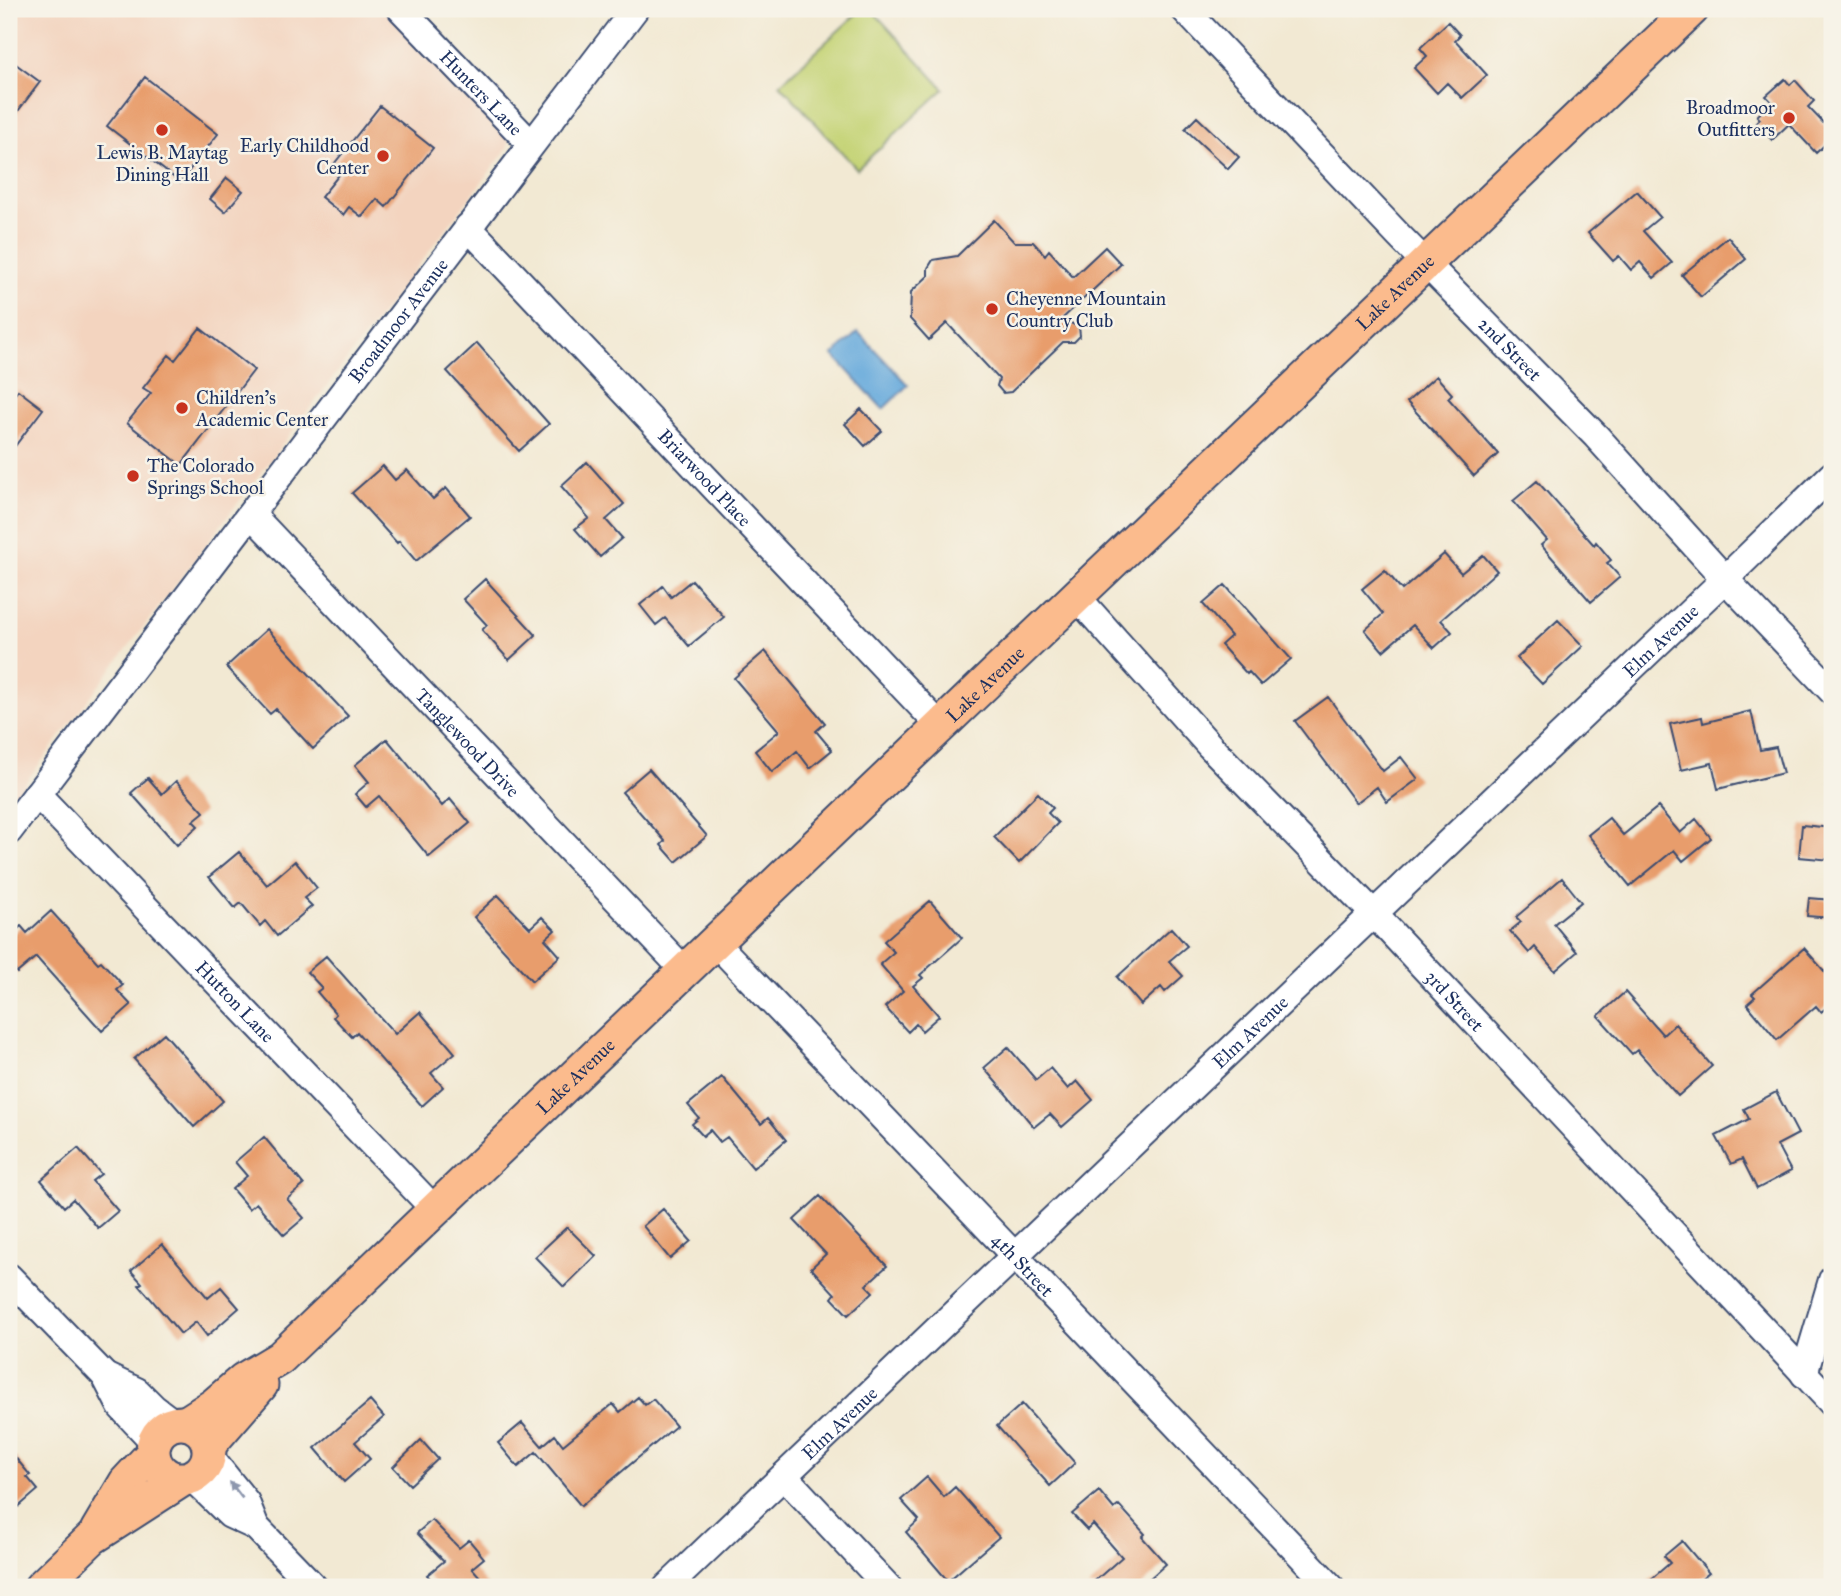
<svg xmlns="http://www.w3.org/2000/svg" width="1841" height="1596" font-family="'IM FELL Great Primer',serif">
<rect width="100%" height="100%" fill="#f7f3e8"/>
<filter id="ink" filterUnits="userSpaceOnUse"><feTurbulence type="fractalNoise" baseFrequency=".0143" numOctaves="2"/><feDisplacementMap in="SourceGraphic" scale="14" xChannelSelector="R" yChannelSelector="G"/><feConvolveMatrix kernelMatrix="1 2 1 2 8 2 1 2 1" color-interpolation-filters="sRGB"/></filter>
<filter id="wash" filterUnits="userSpaceOnUse"><feTurbulence type="fractalNoise" baseFrequency=".00686" numOctaves="4" result="noise"/><feDisplacementMap in="SourceGraphic" scale="28" xChannelSelector="R" yChannelSelector="G"/><feGaussianBlur stdDeviation="1.57" result="paint"/><feColorMatrix in="noise" values="0 0 0 0 0 0 0 0 0 0 0 0 0 0 0 0 0 1.4 0 .05"/><feComposite in="paint" operator="in"/></filter>
<g filter="url(#wash)">
<rect width="100%" height="100%" fill="#f2e9d3"/>
<path fill="#f3d4bf" d="M9,9H389L509,140L507,149L9,804Z"/>
<path fill="#c4d375" stroke="#70816a" stroke-width="2" d="M862,9H871L944,89L857,169L780,84Z"/>
<path fill="#67aadc" stroke="#416c9d" stroke-width="2" d="M858,332L908,385L883,409L833,355Z"/>
<g id="blocks">
<path fill="#e89d6c" d="M1448,22L1460,35L1455,40L1487,75L1462,98L1447,83L1437,93L1414,68L1427,56L1420,48Z
M9,59L40,82L9,123Z
M145,77L218,134L180,182L107,126Z
M1785,79L1790,85L1795,80L1814,101L1808,107L1832,132V138L1816,153L1789,124L1772,140L1756,123L1760,119L1757,116L1772,102L1766,96Z
M380,106L433,148L386,207L377,199L362,217L349,207L343,215L321,197L342,171L334,164Z
M1197,117L1239,157L1228,169L1185,129Z
M227,178L243,191L225,212L210,199Z
M1637,191L1660,217L1643,231L1672,263L1654,278L1640,262L1631,270L1619,256L1613,261L1588,233Z
M994,220L1014,242H1033L1045,255L1049,250L1073,277L1105,247L1121,264L1062,319L1079,327L1080,336L1074,342H1063L1011,392L1003,393L997,386L999,379L947,323L929,340L910,319L911,292L928,276V268L933,260L957,256Z
M1728,237L1746,259L1701,297L1682,275Z
M200,328L254,370L181,465L127,423L151,393L143,388L169,355L175,360Z
M477,343L549,424L519,451L447,371Z
M1436,376L1452,394L1448,398L1498,454L1474,476L1407,402Z
M18,390L43,409L9,454V402Z
M861,409L882,431L865,446L845,424Z
M587,462L624,504L606,520L622,538L600,557L575,529L589,518L561,486Z
M383,466L395,480L407,470L433,499L446,488L470,516L416,561L399,541L397,543L352,493Z
M1537,481L1594,545L1596,542L1611,560L1607,563L1620,577L1591,602L1541,545L1547,540L1513,501Z
M1444,554L1461,573L1483,555L1497,571L1441,620L1452,632L1434,648L1413,625L1383,651L1365,630L1383,614L1362,589L1385,570L1402,590Z
M485,579L536,635L509,660L482,630L487,625L463,599Z
M692,580L724,617L689,646L665,618L656,625L640,605L663,586L671,597Z
M1225,585L1291,659L1261,685L1249,672L1247,674L1221,645L1231,636L1203,604Z
M1558,620L1583,646L1542,684L1517,658Z
M267,629L348,716L313,749L276,709L270,714L226,667Z
M765,651L825,723L816,731L832,750L810,768L797,751L772,772L755,751L779,731L734,678Z
M1328,697L1383,771L1401,757L1418,779L1387,802L1377,787L1356,803L1295,721Z
M1751,711L1760,750L1776,747L1783,773L1718,789L1712,763L1681,770L1670,724L1702,717L1703,723Z
M387,739L442,806L450,799L470,823L429,857L379,796L366,807L355,794L369,782L355,765Z
M649,769L707,836L676,862L661,845L665,841L622,792Z
M148,778L162,794L176,781L204,812L193,821L198,826L177,845L131,793Z
M1038,793L1053,808L1048,813L1058,823L1019,863L994,837Z
M1658,807L1680,833L1696,819L1711,838L1683,861L1674,850L1630,886L1588,835L1609,818L1623,835Z
M1802,825L1832,828V860L1799,857Z
M239,852L267,885L295,861L317,888L304,898L312,906L277,936L265,921L260,926L241,903L235,908L209,877Z
M1562,878L1581,902L1554,924L1577,952L1555,971L1535,947L1529,953L1510,931L1521,922L1516,917Z
M498,895L530,928L542,917L555,930L545,939L560,956L532,981L474,917Z
M1809,898L1832,900V918L1807,916Z
M930,901L962,938L920,975L923,978L913,986L939,1016L922,1031L916,1024L908,1032L885,1007L903,991L880,964L894,952L884,941Z
M51,911L98,963L101,961L123,985L117,990L131,1005L102,1031L36,957L17,973L9,964V937L21,926L27,933Z
M1171,928L1187,946L1169,961L1183,976L1165,992L1161,987L1141,1005L1117,977Z
M1804,948L1832,980V1003L1821,1012L1816,1006L1777,1040L1747,1004L1755,997L1752,994Z
M326,956L395,1034L420,1012L455,1053L431,1073L443,1087L422,1106L357,1032L352,1037L333,1017L336,1014L317,992L322,988L307,972Z
M1625,992L1663,1035L1675,1024L1712,1066L1678,1096L1637,1050L1632,1054L1598,1016Z
M164,1033L223,1101L194,1127L134,1059Z
M1008,1047L1036,1080L1050,1068L1068,1089L1077,1081L1093,1100L1062,1127L1050,1114L1034,1127L984,1068Z
M722,1077L761,1124L768,1118L786,1140L753,1168L727,1137L720,1142L710,1130L703,1136L692,1124L699,1118L688,1105Z
M1776,1092L1798,1134L1777,1145L1791,1171L1757,1189L1742,1159L1731,1164L1716,1136L1749,1119L1744,1109Z
M264,1137L304,1185L287,1199L304,1218L284,1235L256,1203L249,1209L232,1189L247,1176L235,1162Z
M78,1148L101,1174L92,1181L118,1211L98,1228L73,1199L64,1207L41,1180Z
M820,1196L887,1266L866,1285L873,1292L848,1315L832,1298L835,1294L811,1268L826,1254L794,1220Z
M663,1209L691,1241L670,1259L643,1226Z
M567,1227L596,1256L564,1287L535,1257Z
M162,1244L208,1298L221,1287L239,1308L207,1336L196,1322L181,1334L139,1285L142,1283L131,1271Z
M638,1397L645,1405L653,1399L676,1426L581,1506L536,1452L518,1467L498,1443L522,1423L542,1446L555,1435L563,1445L613,1404L620,1412Z
M370,1401L384,1417L355,1442L370,1459L344,1482L315,1448Z
M1022,1404L1075,1463L1050,1486L997,1426Z
M421,1440L438,1459L410,1485L393,1467Z
M9,1450L30,1475L27,1477L38,1490L9,1515Z
M927,1477L944,1497L955,1487L999,1537L948,1581L906,1532L919,1520L901,1500Z
M1099,1491L1114,1509L1119,1505L1145,1534L1142,1537L1166,1564L1140,1587H1088L1122,1557L1093,1524L1087,1530L1072,1514Z
M432,1520L459,1548L469,1540L484,1558L472,1568L489,1587H437L427,1575L444,1561L417,1533Z
M1682,1541L1709,1573L1692,1587H1642L1670,1563L1664,1556Z"/>
</g>
</g>
<g filter="url(#ink)">
<use href="#blocks" fill-opacity="0" stroke="#3b4b70" stroke-width="2"/>
<g fill="none" stroke-linecap="round" stroke-linejoin="round">
<g stroke="#3b4b70" stroke-width="30">
<g id="minor">
<path id="s1" d="M401,9L531,144"/>
<path id="s2" d="M1184,9L1399,236L1596,436L1725,579L1832,691"/>
<path id="s3" d="M468,227L941,727"/>
<path id="s4" d="M251,514L684,970"/>
<path id="s5" d="M1077,597L1210,746L1374,914L1832,1403"/>
<path id="s6" d="M37,794L435,1210"/>
<path id="s7" d="M9,831L635,9"/>
<path id="s8" d="M715,942L1331,1587"/>
<path d="M9,1277L105,1376L121,1407L154,1442"/>
<path d="M1804,1374L1832,1280"/>
<path d="M105,1376L137,1391L154,1408L174,1423"/>
<path d="M209,1456L246,1502L256,1527"/>
<path d="M784,1476L888,1587"/>
<path d="M192,1478L230,1515L256,1527L314,1587"/>
<path id="s9" d="M667,1587L1725,579L1832,475"/>
</g>
</g>
<g stroke="#3b4b70" stroke-width="37">
<g id="major">
<circle cx="181" cy="1451" r="28"/>
<path id="s10" d="M186,1423L214,1405L243,1380L280,1358C751,909 1220,457 1692,9"/>
<path d="M209,1445L261,1385"/>
<path d="M97,1531L126,1482L152,1454"/>
<path d="M41,1587L92,1538L182,1480"/>
</g>
</g>
<use href="#minor" stroke="#fff" stroke-width="26"/>
<use href="#major" stroke="#fbbb8d" stroke-width="33"/>
</g>
<defs><path id="oneway-solid" d="M-6-.8H1V-3.2L6.5 0L1 3.2V.8H-6Z" transform="scale(1.75)"/></defs>
<use fill="#8d97ae" href="#oneway-solid" transform="translate(236 1490) rotate(-128)"/>
</g>
<g fill="#c8321e" stroke="#f7f3e8" stroke-width="2.5">
<circle cx="1789" cy="118" r="7"/>
<circle cx="162" cy="130" r="7"/>
<circle cx="383" cy="156" r="7"/>
<circle cx="992" cy="309" r="7"/>
<circle cx="182" cy="408" r="7"/>
<circle cx="133" cy="476" r="7"/>
</g>
<g text-anchor="middle" dominant-baseline="central" stroke-width="5" stroke-linejoin="round" paint-order="stroke">
<g font-size="19" fill="#1b2f5e" stroke="#f7f3e8">
<text stroke="none"><textPath href="#s1" startOffset="116">Hunters Lane</textPath></text>
<text stroke="none"><textPath href="#s10" startOffset="1657">Lake Avenue</textPath></text>
<text stroke="none"><textPath href="#s7" startOffset="642">Broadmoor Avenue</textPath></text>
<text stroke="none"><textPath href="#s2" startOffset="471">2nd Street</textPath></text>
<text stroke="none"><textPath href="#s3" startOffset="345">Briarwood Place</textPath></text>
<text stroke="none"><textPath href="#s9" startOffset="1372">Elm Avenue</textPath></text>
<text stroke="none"><textPath href="#s10" startOffset="1090">Lake Avenue</textPath></text>
<text stroke="none"><textPath href="#s4" startOffset="315">Tanglewood Drive</textPath></text>
<text stroke="none"><textPath href="#s5" startOffset="553">3rd Street</textPath></text>
<text stroke="none"><textPath href="#s6" startOffset="287">Hutton Lane</textPath></text>
<text stroke="none"><textPath href="#s9" startOffset="805">Elm Avenue</textPath></text>
<text stroke="none"><textPath href="#s10" startOffset="523">Lake Avenue</textPath></text>
<text stroke="none"><textPath href="#s8" startOffset="446">4th Street</textPath></text>
<text stroke="none"><textPath href="#s9" startOffset="238">Elm Avenue</textPath></text>
</g>
<g font-size="19" fill="#1b2f5e" stroke="#f7f3e8" text-anchor="start">
<text x="1775" y="107" text-anchor="end">Broadmoor<tspan x="1775" dy="22">Outfitters</tspan></text>
<text x="369" y="145" text-anchor="end">Early Childhood<tspan x="369" dy="22">Center</tspan></text>
<text x="162" y="152" text-anchor="middle">Lewis B. Maytag<tspan x="162" dy="22">Dining Hall</tspan></text>
<text x="1006" y="298">Cheyenne Mountain<tspan x="1006" dy="22">Country Club</tspan></text>
<text x="196" y="397">Children's<tspan x="196" dy="22">Academic Center</tspan></text>
<text x="147" y="465">The Colorado<tspan x="147" dy="22">Springs School</tspan></text>
</g>
</g>
<rect width="1841" height="1596" fill="none" stroke="#f7f3e8" stroke-width="35"/>
</svg>
